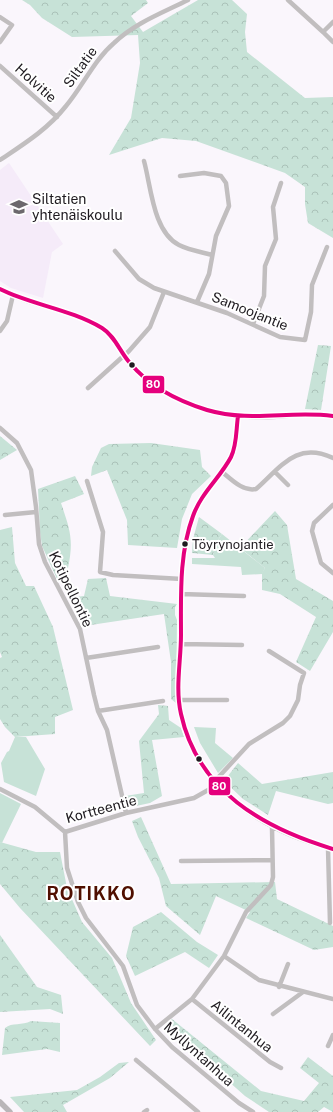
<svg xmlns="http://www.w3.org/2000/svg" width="333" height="1112" font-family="'Public Sans',sans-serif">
<defs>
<pattern id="forest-crowns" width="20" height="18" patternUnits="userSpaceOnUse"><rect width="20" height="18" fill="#c7e2d7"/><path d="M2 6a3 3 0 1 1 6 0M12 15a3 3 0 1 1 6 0" fill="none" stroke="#aac1b8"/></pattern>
</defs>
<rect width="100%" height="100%" fill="#faf6fc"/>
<path fill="#f5ebf9" d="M9,163L63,244L52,252L43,298L11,288L0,281V170Z"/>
<path fill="#c7e2d7" d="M222,534L265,568L262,574L242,575L241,567L192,564V558H215L213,555L216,543Z
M194,727L216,728L215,743L233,758L218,773L200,743Z
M15,737H26L45,769L36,796L4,782L1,763L7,752L9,751Z
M0,793L21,804L2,843L0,842Z"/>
<path fill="url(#forest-crowns)" d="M22,0H146L148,3L131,16L143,32L198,0H232L247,14L245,32L247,52L305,98L333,97V238L308,223L305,204V187L285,173L196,141L162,138L109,155L131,118L140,63L138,35L72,37L42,18L30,5Z
M318,345L331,346L321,410L305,409Z
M0,436L17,450L0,460Z
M151,443L200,450L202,467L211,476L192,494L182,519L177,548L128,545L127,520L107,470L91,476L92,467L101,448L109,444Z
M75,476L84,494L61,503C70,530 74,539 68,568L61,567L58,581L42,546L40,532L38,489Z
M275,511L287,525L296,579L333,601V632L310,671L296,662L316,617L280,594L262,590V573L265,568L240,548Z
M199,517L222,534L216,543L213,555L192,553L193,539Z
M12,527L15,563L26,586H34L53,627L73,710L55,717V734L15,737L5,727L0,719V658L2,657L0,652V530Z
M106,578L110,596L177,604L175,607V615L177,620L176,703L171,699V662L164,614L84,626L75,597L84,596L88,579Z
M158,705L168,706L169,720L181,728L184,737L152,740L162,796L150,803L136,806L127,800L125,796L144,793L139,741L159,714Z
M238,763L262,784L333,772V803L328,804L276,791L268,815L243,799L224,781Z
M141,817L171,884L275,882L277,899L333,926V947L314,950L246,918L250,912L216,896L200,935L166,906L159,878L138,837L132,821Z
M0,842L36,852H60L67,888L82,922L112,958L131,1003L156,1040L150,1046L20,908L0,884Z
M161,912L197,942L218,955L209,968L185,952L135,976L126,956L133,927Z
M0,935L37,987L61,995L63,1014L50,1009L0,1012Z
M172,1019L261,1091L304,1101L319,1083L300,1068L308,1057L333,1076V1112L324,1107L318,1112H269L245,1096L165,1025Z
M31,1021L60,1023V1052L47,1049L2,1055L5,1028C12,1022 22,1026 31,1021Z
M129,1062L110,1078L63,1105L67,1112H24L10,1097L77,1090L100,1077L119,1063Z"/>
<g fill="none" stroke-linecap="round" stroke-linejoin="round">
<path stroke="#c1bebf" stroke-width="4.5" d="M288,0L323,32L333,22
M0,17L12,25L0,42
M323,32L333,42
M0,66L57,117
M0,160C24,144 48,129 66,106C83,86 94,60 114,43C135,23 162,13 188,0
M144,161C151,186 153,232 179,245C189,250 201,252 212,255
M180,176L204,173L221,176L226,183L229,206L216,236L209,274L197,302
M115,251L139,279L154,288L227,313L280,337L305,340L311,312L312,285L327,247
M0,289C31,307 70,309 102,328C114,335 121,352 130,363C149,385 179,402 207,410C228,416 251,418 273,417C296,416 309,412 333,416
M253,324L264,296L265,266L276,239L273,207L281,183
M0,331L7,321L13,295
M88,388L129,351L150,327L164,292
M238,416C236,429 237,445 231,457C220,477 201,492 193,515C179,554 181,595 181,635C181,661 176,689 181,714C196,789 264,832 333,849
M0,428L17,443L31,470L36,507L39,544L45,562L80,629L94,695L98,711L107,730L126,813
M221,471C231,479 243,492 256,489C281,467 296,441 333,458
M275,472L288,485
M87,481L103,532L100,572L113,575L182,579
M333,505L314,523L312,531L321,563L333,573
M5,515L36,512
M181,594L244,596
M181,644L242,645
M86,658L158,647
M180,700H227
M98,711L163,701
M214,782L249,744L283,723L290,716L298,700L300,685L304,673L269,651
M0,789L35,807L65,832
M65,832L67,868L78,902L86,918L123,966L137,1005L155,1029L172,1047L239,1103L253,1112
M65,832L126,813L194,798L217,785
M328,848L330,923
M181,861L272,860
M224,956L259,980L333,999
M279,987L288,964
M192,999L270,1062L281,1068
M273,1014L303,992
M155,1029L192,999L224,956L246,912L271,885L273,877L272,828
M328,1046L333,1035
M136,1060L198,1112
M144,1112L147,1110"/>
<path stroke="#b9b6b8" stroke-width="5.5" d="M0,1102L10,1112"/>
<g stroke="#fff" stroke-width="7">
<path id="bus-1" d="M0,289C32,305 70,309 102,328C115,336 120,352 130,363C149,386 178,401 207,410C252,423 289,410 333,416
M238,416C236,430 237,445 231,457C220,478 201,493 193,516C179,554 181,595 181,635C181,661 175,688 181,714C198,791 263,828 333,849"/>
</g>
<use href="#bus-1" stroke="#e5007d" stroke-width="4"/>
</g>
<defs>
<g id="school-bare" transform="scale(1.38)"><path d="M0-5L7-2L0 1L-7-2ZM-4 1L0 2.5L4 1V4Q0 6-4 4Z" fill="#6c686d" stroke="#fff" stroke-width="2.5" paint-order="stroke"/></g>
</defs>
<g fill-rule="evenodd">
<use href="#school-bare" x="19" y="207"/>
</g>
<g fill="#1f1b20" stroke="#fff" stroke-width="1.5">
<circle cx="132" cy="365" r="3.5"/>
<circle cx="185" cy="544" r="3.5"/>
<circle cx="199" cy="759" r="3.5"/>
</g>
<g text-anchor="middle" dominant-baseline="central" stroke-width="4" stroke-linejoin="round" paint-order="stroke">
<g font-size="13" fill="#1f1b20" stroke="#fff" text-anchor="start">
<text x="192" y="544">Töyrynojantie</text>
</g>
<g font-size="14" fill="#1f1b20" stroke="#fff">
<text transform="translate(80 67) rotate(-54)">Siltatie</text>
<text transform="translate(36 83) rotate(42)">Holvitie</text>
<text transform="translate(250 311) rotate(22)">Samoojantie</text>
<text transform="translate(71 589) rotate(64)">Kotipellontie</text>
<text transform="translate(101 809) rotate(-15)">Kortteentie</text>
<text transform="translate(242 1026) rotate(39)">Ailintanhua</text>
<text transform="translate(199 1054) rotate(42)">Myllyntanhua</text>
</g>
<g font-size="14" fill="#1f1b20" stroke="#fff" text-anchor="start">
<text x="32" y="199">Siltatien<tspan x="32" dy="16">yhtenäiskoulu</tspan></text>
</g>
<g font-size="18" font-weight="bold" letter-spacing="1" fill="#500f00" stroke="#fff">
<text x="91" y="893">ROTIKKO</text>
</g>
</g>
<g stroke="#fff" stroke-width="1.5">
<rect x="142" y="375" width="23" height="19" rx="4" fill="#e5007d"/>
<rect x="208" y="776" width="23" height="20" rx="4" fill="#e5007d"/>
</g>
<g font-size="11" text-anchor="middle" font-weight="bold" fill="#fff">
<text x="153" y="388">80</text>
<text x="219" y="790">80</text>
</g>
</svg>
